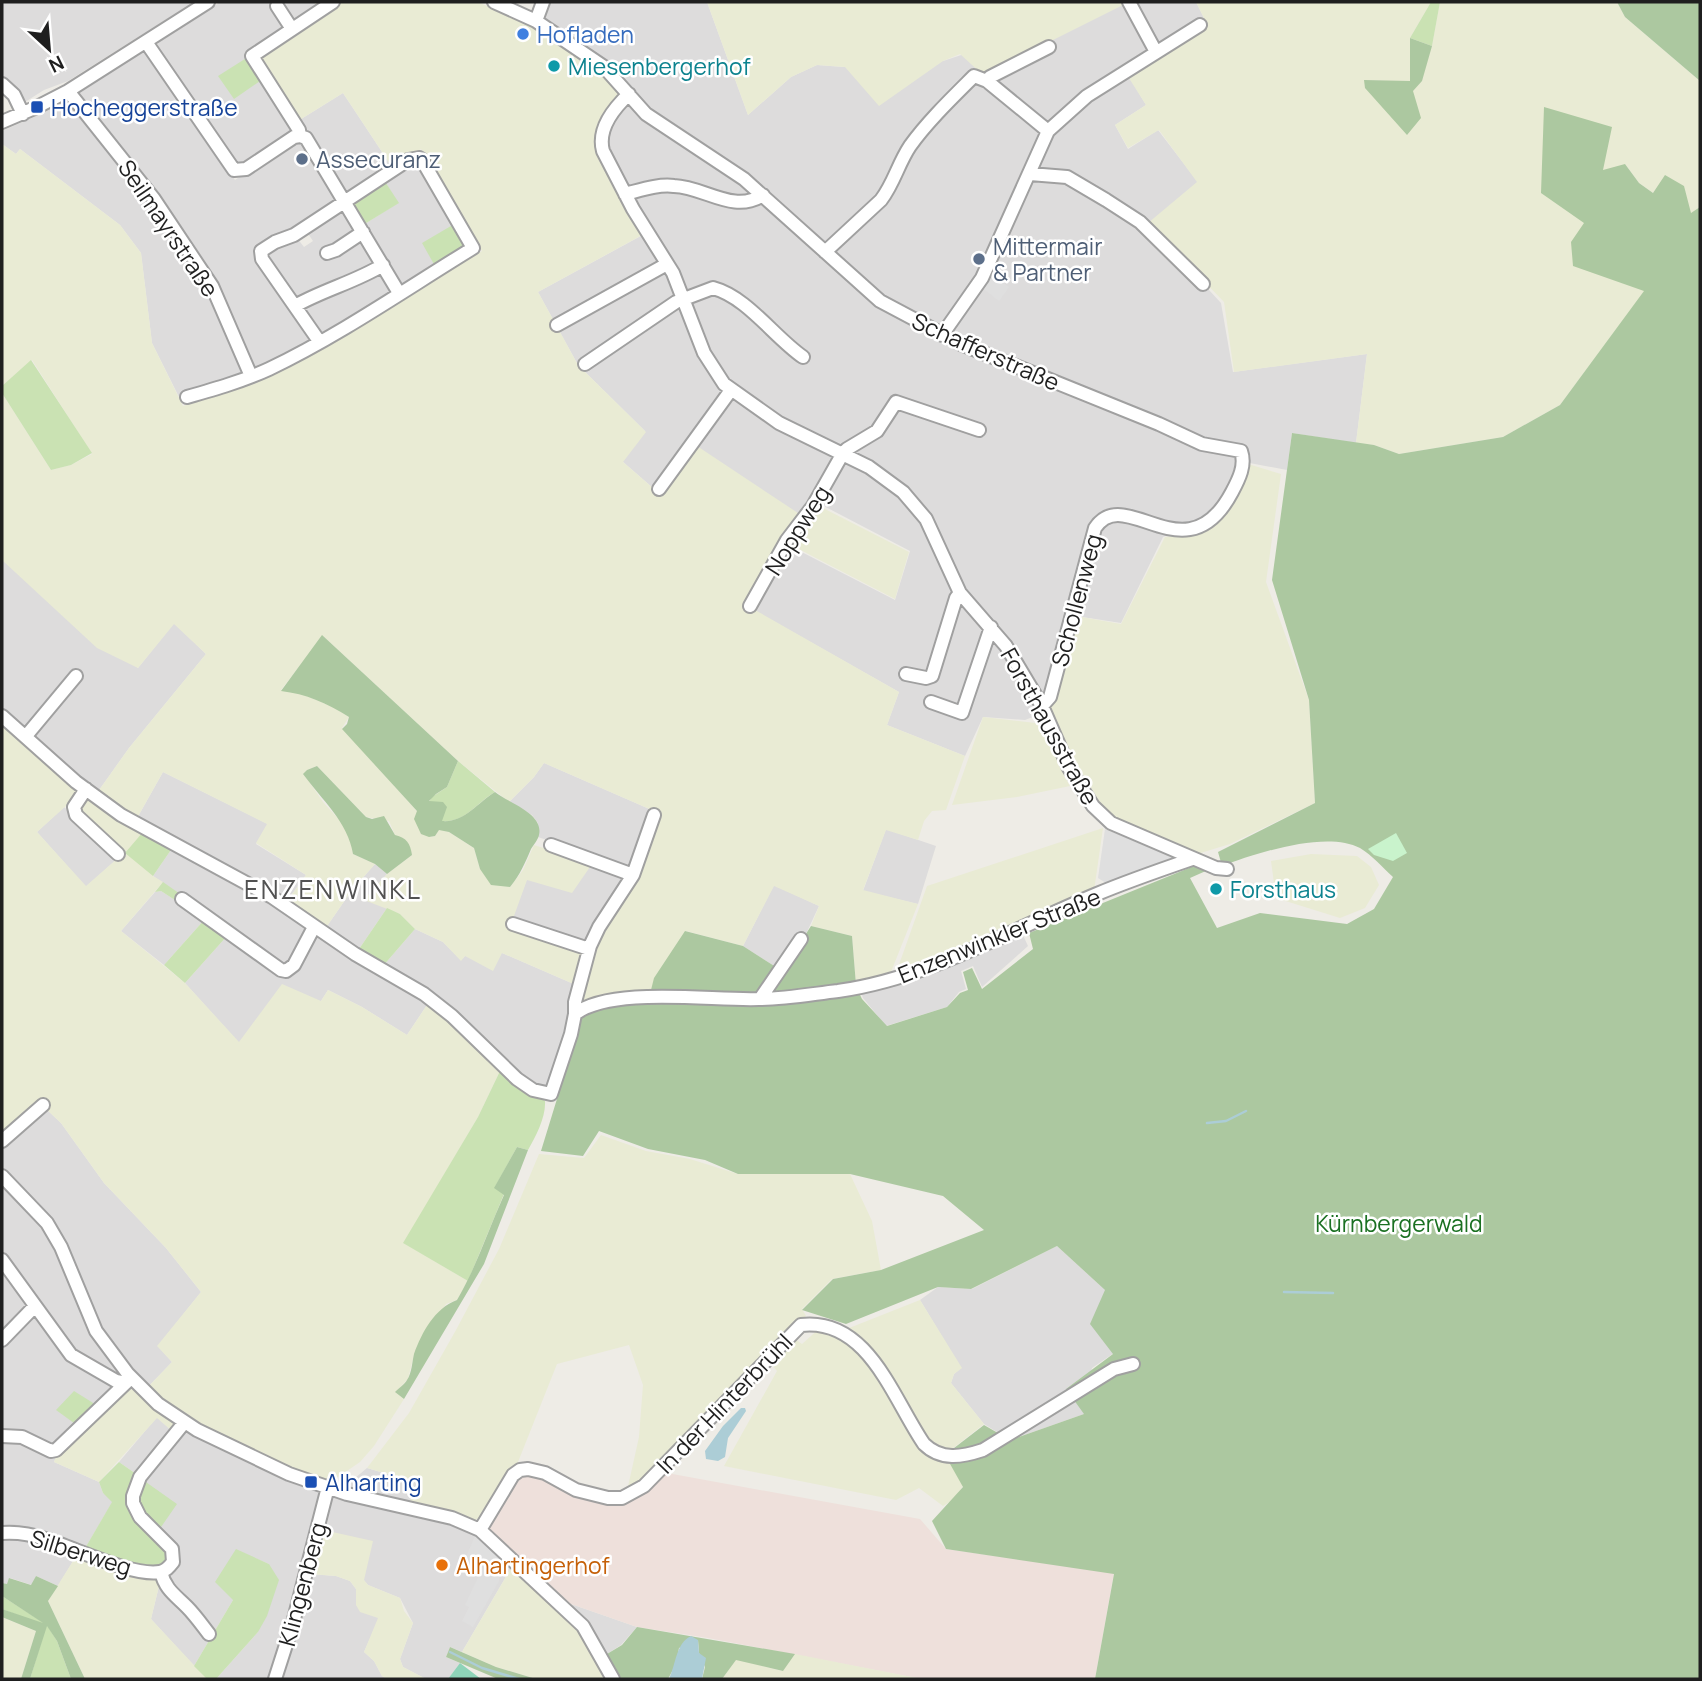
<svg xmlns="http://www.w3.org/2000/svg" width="1702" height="1681" font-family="Manrope,sans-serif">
<rect width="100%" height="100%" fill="#eeece6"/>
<path fill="#dddcdc" d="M2,2H194L68,81L44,90L25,102L2,79Z
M220,2H314L321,13L263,79L294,130L240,166L234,163L156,48L159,42Z
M545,2H707L748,115L791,77L817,65L844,67L943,61L1124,2H1196L1207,24L1128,75L1146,105L1115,125L1128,149L1158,130L1198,182L1148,224L1221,303L1233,372L1367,354L1356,443L1292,433L1287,470L1239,461L1233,481L1220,504L1202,521L1163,537L1121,623L1076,616L1048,711L1025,720L983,717L965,756L887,725L899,692L752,609L788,545L895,600L910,551L818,503L801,515L661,495L622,461L645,431L578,365L538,292L650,231L609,156L604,137L622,105L630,103L544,22Z
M143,51L147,52L235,180L292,142L302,140L339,201L258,252L315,339L256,369L253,368L214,282L77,95V92Z
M343,93L392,167L349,193H346L298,121Z
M67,98L151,202L205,281L244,374L179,397L152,343L141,253L120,225L20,149L16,154L2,144V131L34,117Z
M416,161L456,223L435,266L402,284L363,225L398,203L384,180Z
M343,207L375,263L296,301L265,258L266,251L297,238L304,247L313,241L307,232Z
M380,272L391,290L389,295L322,335L302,305Z
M2,560L138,668L174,623L206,654L129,748L97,793L69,772L34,737V733L25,729L2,710Z
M544,763L654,811L634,867L627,868L538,837V823L532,815L509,802L534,777Z
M163,772L268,824L256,844L306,875L287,901L136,820Z
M64,807L118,858L86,887L37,832Z
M886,829L936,846L918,904L863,891Z
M173,847L232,878L309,928L290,962L284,966L153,876Z
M375,864L387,874L365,899L387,908L357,952L325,929L352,890Z
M592,864L624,878L585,953L509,927L527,879Z
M774,885L819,906L805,936L779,969L743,946Z
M161,891L205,919L164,965L121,931L155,892Z
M415,929L443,942L461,960L465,956L502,953L576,985L571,1016L552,1079L547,1085L536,1088L383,966Z
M1021,931L1028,946L982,987L973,966L961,971L966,989L959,992L947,1007L886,1026L863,998L860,989Z
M317,935L429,1002L407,1035L362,1007L328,990L321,1001L239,1043L185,983L227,936L285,978L292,974L312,938Z
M45,1108L61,1123L104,1183L166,1248L201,1292L158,1346L172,1362L147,1388L103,1334L52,1221L38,1204L2,1170V1144Z
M2,1183L39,1221L57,1252L88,1326L123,1375V1380L78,1358L2,1257Z
M1057,1246L1105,1290L1114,1353L1092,1368L1084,1414L1010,1440L984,1424L951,1383L954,1374L961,1368L920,1300L938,1287L972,1289Z
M4,1269L29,1305L2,1335V1271Z
M35,1315L67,1359L119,1386L78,1426L57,1454L54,1462L99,1482L103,1493L113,1501L84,1550L2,1531V1344Z
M157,1417L172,1431L139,1476L119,1462Z
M187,1430L280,1478L323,1492L270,1679H216L258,1632L269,1564L236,1550L233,1600L194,1666L151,1619L159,1586V1530L143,1480L180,1434Z
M367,1468L418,1483L409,1504L350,1489L348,1484Z
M326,1496L457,1525L476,1534L511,1568L462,1652L450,1647L446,1657L460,1663L448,1679H426L403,1667L400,1659L413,1623L400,1598L368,1585L319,1529Z
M2,1535H20L78,1553L58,1586L36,1576L32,1585L10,1578L7,1584L2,1583Z
M310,1574L336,1576L350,1581L356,1589V1605L377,1616L379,1618L364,1652L374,1661L382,1676L387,1679H280L301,1617Z
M571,1604L637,1627L621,1645L607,1654L592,1628Z"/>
<path fill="#eee0db" d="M528,1472L584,1496L649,1488L667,1473L920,1519L946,1549L1114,1573L1095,1679H922L708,1638L637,1627L571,1604L487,1527L512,1482Z"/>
<path fill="#e9ebd4" d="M314,2H478L535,28L600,70L620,94L619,99L599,129L644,234L538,292L578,365L646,432L623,462L661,495L697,446L801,515L748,606L899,692L887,725L965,756L946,810L932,811L924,821L918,840L886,830L863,890L918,904L889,977L856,985L852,936L811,926L819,906L774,886L743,946L686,931L650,994L579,1006L595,941L631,889L654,811L544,763L534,777L509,802L458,761L323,636L281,690L302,694L333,707L349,717L342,728L417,811L429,837L435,836L439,829L449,832L466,843L474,848L480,869L510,887L523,870L534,845L592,864L572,893L527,880L510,927L585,953L576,985L502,953L493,971L465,956L461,961L443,942L415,929L400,914L364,900L387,874L412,855L395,835L389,821L366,817L317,766L307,770L304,774L323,802L344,825L351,842L353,854L375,864L352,890L325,929L287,901L306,875L256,843L267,824L163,772L136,820L97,793L129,748L206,654L174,624L138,668L97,648L2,560V393L51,470L71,465L92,454L32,360L2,386V144L16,154L20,149L120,225L141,253L152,343L183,406L254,384L287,368L358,328L482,251L421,149L392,167L343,93L298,121L258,56L321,12Z
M707,2H1124L1125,4L983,75L960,54L943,61L879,106L845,67L817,65L791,77L748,115Z
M1196,2H1431L1410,38V82L1364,80L1413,91L1432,46L1440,2H1617L1625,17L1700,81V207L1691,214L1666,176L1653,193L1639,183L1625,164L1584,223L1645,291L1560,405L1503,437L1399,454L1374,445L1356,443L1367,354L1234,372L1224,302L1148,223L1197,182L1159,130L1128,148L1115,125L1146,105L1127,75L1207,24Z
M1248,464L1281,474L1266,582L1309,700L1315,803L1230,844L1194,855L1110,819L1078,766L1049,711L1076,616L1121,624L1165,537L1192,534L1212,525Z
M817,505L909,552L895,599L789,544Z
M983,717L1044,724L1070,786L1017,797L952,805Z
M2,720L78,790L76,797L37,832L86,886L118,858L80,814L79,808L88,795L143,832L153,876L163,882L121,931L185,983L239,1042L282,984L321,1001L328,990L362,1007L407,1035L429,1002L501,1069L478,1117L404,1243L468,1281L457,1300L446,1304L414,1355L408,1379L396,1392L404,1399L374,1446L360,1462L338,1477L322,1481L265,1458L180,1414L147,1388L172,1362L157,1346L201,1292L166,1248L104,1183L61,1123L45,1108L2,1137Z
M1103,828L1094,891L896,973L927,886Z
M1311,854L1357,856L1371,867L1379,885L1365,908L1340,918L1276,898L1271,861Z
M601,1135L646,1151L690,1159L738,1174H850L872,1221L881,1270L832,1279L802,1309L806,1316L663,1462L627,1491L639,1437L643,1385L629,1345L557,1364L518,1462L488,1512L474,1521L409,1504L418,1483L367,1468L409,1413L456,1330L499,1249L539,1154L584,1158Z
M920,1300L962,1368L954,1374L951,1383L984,1424L943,1456L966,1480L956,1498L943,1506L919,1488L896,1500L724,1466L777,1371L771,1364L795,1339L802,1344L821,1327L839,1332Z
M129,1387L173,1423L172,1431L157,1418L99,1482L54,1462L57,1454Z
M319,1529L373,1541L364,1580L368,1585L400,1598L404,1611L413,1623L400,1659L403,1667L426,1679H387L382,1676L374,1661L364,1652L378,1618L360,1612L356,1605V1589L350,1581L336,1576L310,1574Z
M78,1553L155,1576L159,1586L151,1619L207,1679H85L48,1601Z
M511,1568L562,1611L584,1635L607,1679H536L496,1667L462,1652Z
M2,1617L36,1631L21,1679H2Z
M795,1654L922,1679H722L736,1659L782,1671Z"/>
<path fill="#cae2b3" d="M1431,2H1440L1432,46L1410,38Z
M248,57L263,79L234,99L218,76Z
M384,180L399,203L363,225L352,204L353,201Z
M456,223L467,245L435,266L422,243Z
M31,360L92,453L71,465L51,470L2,393V386Z
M458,761L495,792C476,803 465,823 442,821L429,802L432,797L447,787Z
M143,832L173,847L153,876L125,853Z
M163,882L183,896L178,902L161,891L155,892Z
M387,908L400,914L415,929L383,966L357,952Z
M205,919L227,936L185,983L164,965Z
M501,1069L545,1101C546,1117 536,1136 528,1150L517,1147L495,1187L504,1194L468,1281L403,1243L478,1117Z
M74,1391L98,1406L78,1426L56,1410Z
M119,1462L139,1476L130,1501L169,1548L170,1560L161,1568L133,1566L84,1550L112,1502L103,1493L99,1482Z
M143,1480L177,1504L159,1530L138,1506V1487Z
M236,1549L269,1564L279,1580L267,1616L258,1632L216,1679H207L194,1666L233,1600L215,1582Z
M2,1596L47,1625L57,1641L71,1679H30L46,1626L2,1609Z"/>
<path fill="#acc8a0" d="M1617,2H1700V81L1625,17Z
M1410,38L1432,46L1422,81L1413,91L1421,118L1407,135L1365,88L1364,80L1410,81Z
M1544,107L1612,127L1603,170L1625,164L1639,183L1653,193L1665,175L1684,186L1691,213L1700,207V1679H1095L1114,1574L946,1549L932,1521L963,1487L945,1455L984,1425L1010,1440L1084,1414L1066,1389L1113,1354L1090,1324L1105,1290L1057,1246L971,1289L938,1287L846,1324L802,1310L833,1279L881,1270L984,1230L943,1196L850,1174H738L705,1160L648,1149L599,1131L583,1156L541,1151L584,1011L651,1001L858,991L862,999L887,1026L947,1007L960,993L968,990L963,972L972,968L982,989L1033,949L1029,933L1194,866L1208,870L1190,878L1217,928L1260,913L1347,924L1374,909L1393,877C1383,868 1372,855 1360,848C1326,830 1257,853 1222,866L1218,852L1315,803L1309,700L1272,580L1292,433L1374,445L1399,454L1503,437L1560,405L1644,291L1573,266L1571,242L1584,223L1541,193Z
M322,635L458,761L447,787L436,794L429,801L443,802L447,807L442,821C464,823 477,803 495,792C508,803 544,813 539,835C538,840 534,844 531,849C525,863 520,875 510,887L491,885L480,869L474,848L449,832L439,830L435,836L429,837L421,834L414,819L417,811L342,729L347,724L349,717C327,703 306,694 281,691Z
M317,766L366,817L372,819L384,816L395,835C407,838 410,843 412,855L387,874L375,864L353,854C348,822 322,800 303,774L307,770Z
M811,926L852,936L856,985L766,996Z
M685,931L743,946L779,969L759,997L650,994L654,978Z
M517,1147L528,1150L484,1264L404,1399L395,1392C399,1388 405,1384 407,1380C412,1373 412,1362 414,1354C422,1332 435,1308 457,1300C477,1266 488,1230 504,1195L494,1188Z
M36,1576L58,1586L48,1601L85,1679H71L57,1641L47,1626L30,1679H21L36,1631L2,1617V1609L43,1623L2,1596V1583L7,1584L9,1578L31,1585Z
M637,1627L795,1654L783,1671L736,1660L722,1679H702L705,1667L699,1653L698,1640L679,1648L676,1664L668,1679H620L607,1654L622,1645Z
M450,1647L496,1667L536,1679H498L446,1657Z"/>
<path fill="#c9f3cc" d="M1396,833L1407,853L1393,861L1374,855L1368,849Z"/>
<path fill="#8ed3b8" d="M460,1663L481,1679H448Z"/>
<path fill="#dfdfdf" d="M990,273L1009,287L999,301L980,286Z
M1105,829L1176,858L1109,885L1098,878Z
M476,1534L511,1568L499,1572V1581L473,1627L462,1621L469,1607L465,1605L483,1567L465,1559Z"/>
<path fill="#accdd6" d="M741,1408H745L746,1411L728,1438L725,1457L718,1461L706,1459L705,1451L723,1426Z
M691,1636L698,1640L699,1653L706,1658L702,1679H658H669C676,1664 676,1643 691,1636Z"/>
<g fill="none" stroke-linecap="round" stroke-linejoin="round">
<path stroke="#accdd6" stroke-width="2.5" d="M1207,1123L1226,1121L1246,1111
M1284,1292L1333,1293
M450,1652L482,1668L519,1679"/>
<g stroke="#a0a0a0" stroke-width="16">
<path id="minor" d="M494,2L536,21L604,67L646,114L744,179L880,301L961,344L1159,424L1202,444L1241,451C1246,465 1239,479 1232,492C1186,579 1125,482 1095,528L1050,697L1042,706
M1129,2L1156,52
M277,6L292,29
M536,21L543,2
M146,42L234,170L246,169L294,137L300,136L306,138L399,293
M987,81L990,77L1049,47
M2,84L14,95L23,114
M68,91L154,199L212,286L251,376
M629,94C613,109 597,129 603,151L633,209L673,273L704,353L724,384L779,423L869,467L903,492L926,519L960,593L1006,646L1042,706L1069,768L1093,806L1111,823L1216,868L1227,869
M2,122L37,107L68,91L208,2
M300,136L299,130L252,56L333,2
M1030,174L1067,177L1106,200L1140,222L1203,284
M625,194C641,190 658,184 674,186C705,187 733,214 763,195
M825,252L881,200C894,183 898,164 910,146C928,121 952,98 974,76L987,81L1048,131
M327,253L336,250L363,232
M295,306C323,290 355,282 383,265
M557,325L667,264
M942,335L982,278L1048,131L1087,96L1200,25
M585,364L676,302L713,288C747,297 774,337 803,357
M187,397C215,389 243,381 269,369C340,335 406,289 473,248L422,160L419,158L408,160L294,235L275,242L261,251L262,259L319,341
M659,489L731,390
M750,606L787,540L813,506L843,453L847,449L877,431L896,402L979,430
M906,674L926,678L932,676L956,598L960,593
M931,702L962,713L991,627
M2,716L76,782L121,815L272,897L355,954L424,994L452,1016L517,1079L533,1090L551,1094L571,1034L575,1014V1002L590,946L599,927L633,875L551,845
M26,736L76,676
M86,789L74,807L76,815L118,854
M633,875L654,815
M182,899L281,970L286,971L294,965L314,927
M513,924L589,949
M760,999L801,939
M575,1014C612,986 712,1001 759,999C785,999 812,994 838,991C930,978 1012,929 1097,894C1128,881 1160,870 1192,859
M2,1141L43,1105
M2,1176L47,1223L61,1247L96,1331L128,1374L158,1404L197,1430L289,1474L347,1494L452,1518L480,1530L583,1626L613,1679
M2,1260L71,1355L116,1381L126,1383
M2,1340L34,1307
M2,1436L22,1437L51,1451L56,1450L129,1380
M480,1530L513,1475L520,1470L528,1469L545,1473L576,1490L608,1498H622L644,1486L801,1325C868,1317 893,1399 924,1444C941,1461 962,1457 983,1450L1114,1369L1133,1364
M2,1533C17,1532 31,1534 45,1539C73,1547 132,1577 160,1572C166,1571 169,1567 173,1562L172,1549L140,1517L133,1503V1496L140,1477L184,1423
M161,1572C165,1589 175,1595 187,1607C195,1615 202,1625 209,1634
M275,1679L293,1623L328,1487"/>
</g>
<use href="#minor" stroke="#fff" stroke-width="12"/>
</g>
<circle fill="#3f7fe0" stroke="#fff" stroke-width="2.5" cx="523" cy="34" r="7"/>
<g fill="#0f9aa8" stroke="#fff" stroke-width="2.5">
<circle cx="554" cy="66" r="7"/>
<circle cx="1216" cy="889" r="7"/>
</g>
<g fill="#1a4fb4" stroke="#fff" stroke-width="2.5">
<rect x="30" y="100" width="14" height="14" rx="3.5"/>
<rect x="304" y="1475" width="14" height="14" rx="3.5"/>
</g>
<g fill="#5c6f8a" stroke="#fff" stroke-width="2.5">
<circle cx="302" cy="159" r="7"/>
<circle cx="979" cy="259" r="7"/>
</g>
<circle fill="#e8710a" stroke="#fff" stroke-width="2.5" cx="442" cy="1565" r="7"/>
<g text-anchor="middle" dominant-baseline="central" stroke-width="5" stroke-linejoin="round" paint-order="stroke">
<g font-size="23" fill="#366cbe" stroke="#fff" text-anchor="start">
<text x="537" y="34">Hofladen</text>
</g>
<g font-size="23" fill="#0d838f" stroke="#fff" text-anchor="start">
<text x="568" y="66">Miesenbergerhof</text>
<text x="1230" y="889">Forsthaus</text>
</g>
<g font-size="23" fill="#164399" stroke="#fff" text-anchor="start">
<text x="51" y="107">Hocheggerstraße</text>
<text x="325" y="1482">Alharting</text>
</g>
<g font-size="23" fill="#4e5e75" stroke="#fff" text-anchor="start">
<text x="316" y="159">Assecuranz</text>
<text x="993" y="246">Mittermair<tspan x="993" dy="26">&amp; Partner</tspan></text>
</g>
<g font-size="23" fill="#1f1f1f" stroke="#fff">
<text transform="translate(169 228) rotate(56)">Seilmayrstraße</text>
<text transform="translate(986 351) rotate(24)">Schafferstraße</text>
<text transform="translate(797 530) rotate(-58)">Noppweg</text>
<text transform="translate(1076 600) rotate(-75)">Schollenweg</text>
<text transform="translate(1050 726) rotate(61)">Forsthausstraße</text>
<text transform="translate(999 935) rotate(-22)">Enzenwinkler Straße</text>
<text transform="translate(724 1403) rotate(-46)">In der Hinterbrühl</text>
<text transform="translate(81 1552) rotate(17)">Silberweg</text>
<text transform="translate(302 1584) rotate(-75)">Klingenberg</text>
</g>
<g font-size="23" fill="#1a7021" stroke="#fff">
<text x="1399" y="1223">Kürnbergerwald</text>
</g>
<g font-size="23" fill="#c56008" stroke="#fff" text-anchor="start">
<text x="456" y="1565">Alhartingerhof</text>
</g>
<g font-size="26" letter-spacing="2" fill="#525252" stroke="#fff">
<text x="333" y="889">ENZENWINKL</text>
</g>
</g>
<rect width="1702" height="1681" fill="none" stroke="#1f1f1f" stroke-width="7"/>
<g transform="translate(49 49) rotate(154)" stroke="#ffffff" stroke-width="5" paint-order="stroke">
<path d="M0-5L12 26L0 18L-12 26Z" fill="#1f1f1f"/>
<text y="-10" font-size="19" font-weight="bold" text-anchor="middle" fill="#1f1f1f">N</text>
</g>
</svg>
